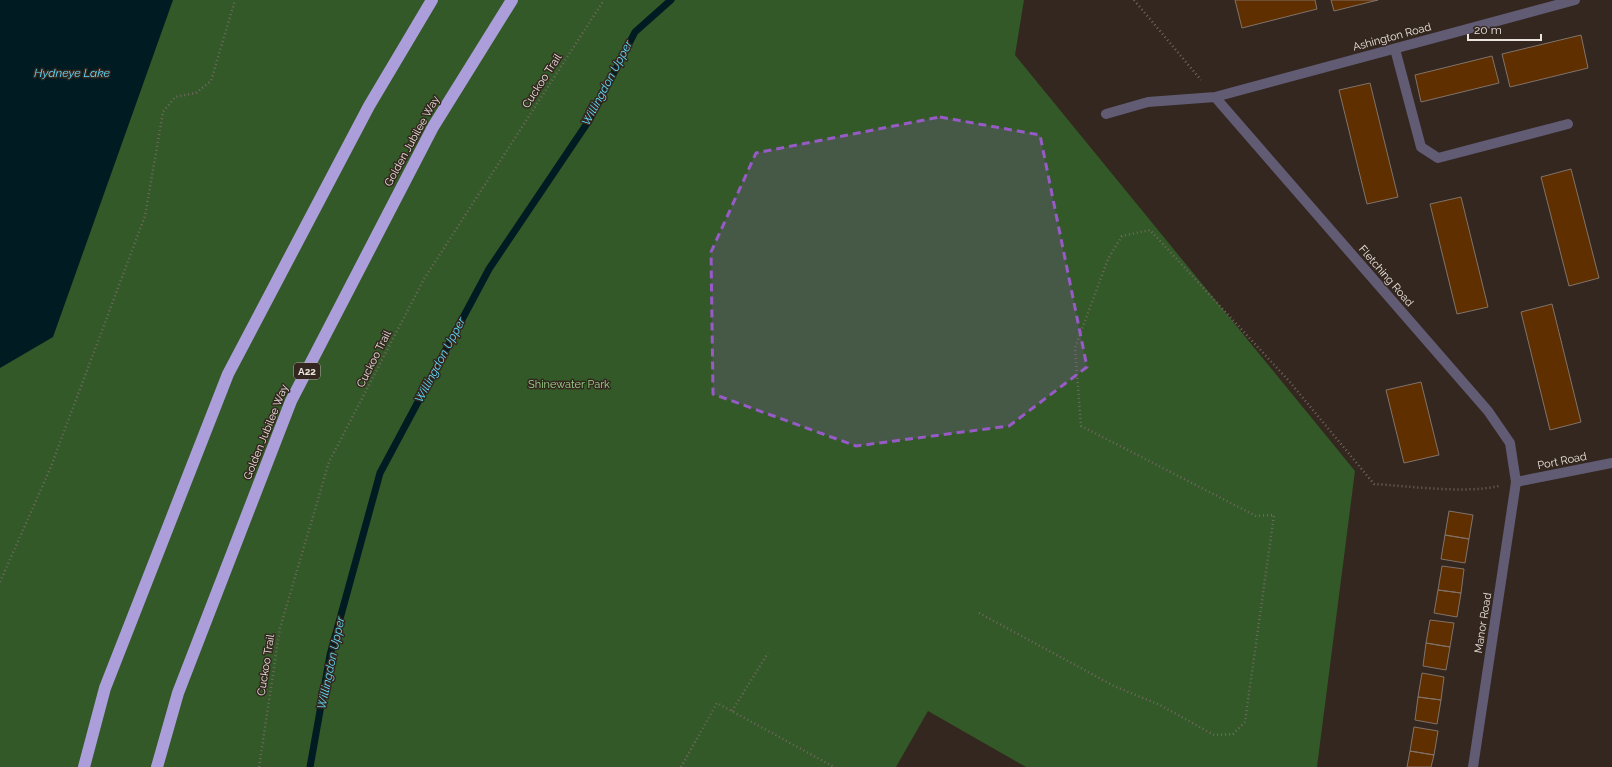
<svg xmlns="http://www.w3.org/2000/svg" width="1612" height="767" font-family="Raleway,sans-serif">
<rect width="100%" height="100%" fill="#33271f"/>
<path fill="#325927" d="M0,0H1024L1015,55L1355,471L1317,767H1026L928,711L896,767H0Z"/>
<path fill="#011b22" d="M0,0H173L53,337L0,368Z"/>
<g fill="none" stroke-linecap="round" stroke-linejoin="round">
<path stroke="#011b22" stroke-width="7" d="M310,767L330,655L380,473L489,269L590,119L635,32L671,0"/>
</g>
<path fill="#5f2f00" stroke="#81736a" d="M1235,0H1315L1317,9L1242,28Z
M1331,0H1378L1334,11Z
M1581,35L1588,68L1510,87L1502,54Z
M1492,56L1499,83L1421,102L1415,75Z
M1370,83L1398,197L1367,204L1339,90Z
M1571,169L1599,278L1569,286L1541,177Z
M1461,197L1488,307L1457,314L1430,204Z
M1552,304L1581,422L1550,430L1521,312Z
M1421,382L1439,455L1404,463L1386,390Z
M1449,511L1473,515L1469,539L1445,535Z
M1445,535L1469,539L1465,563L1441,559Z
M1442,566L1464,569L1461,593L1438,590Z
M1438,590L1461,593L1457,617L1434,613Z
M1430,620L1454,623L1450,647L1426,643Z
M1426,643L1450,647L1446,670L1423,666Z
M1422,673L1444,677L1441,700L1418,697Z
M1418,697L1441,700L1437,724L1415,720Z
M1414,727L1438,731L1434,755L1410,751Z
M1410,751L1434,755L1431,767H1407Z"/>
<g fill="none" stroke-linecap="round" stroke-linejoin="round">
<path stroke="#726861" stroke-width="2.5" stroke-dasharray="1 3" stroke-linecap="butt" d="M1134,0L1201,80
M0,582L50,469L145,216L163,112L175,97L196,93L211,81L235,0
M979,613L1114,686L1160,705L1214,735L1233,734L1245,722L1274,515L1256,516L1081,426L1075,348L1108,259L1122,236L1150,230L1289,381L1374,484C1410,486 1464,494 1499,486
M732,711L768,653
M259,767L280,628L329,462L424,279L604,0
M681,767L717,703L834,767"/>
<path stroke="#615b74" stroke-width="10" d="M1395,49L1421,147L1438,158L1568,124
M1215,97L1488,411L1510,443L1516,482L1473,767
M1106,114L1148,102L1215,97L1575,0
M1516,482L1612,463"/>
<path stroke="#ac9edb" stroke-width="12" d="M84,767L105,688L228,374L369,106L432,0
M157,767L178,693L291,401L433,127L512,0"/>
</g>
<path fill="#975ac7" fill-opacity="0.2" stroke="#975ac7" stroke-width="3" stroke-dasharray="8 5" stroke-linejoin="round" d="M940,117L1040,135L1087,367L1009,426L856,446L713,394L711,252L756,153Z"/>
<g text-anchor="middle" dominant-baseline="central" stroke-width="3" stroke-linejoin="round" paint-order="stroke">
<rect fill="#33271f" stroke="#b4aba5" stroke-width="1" x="294" y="363" width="26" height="16" rx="3"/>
<g font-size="10" font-weight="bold" fill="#ece4df">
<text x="307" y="371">A22</text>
</g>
<g font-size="11" fill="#ece4df" stroke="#33271f">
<text transform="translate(1392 37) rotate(-15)">Ashington Road</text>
<text transform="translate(542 81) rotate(-57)">Cuckoo Trail</text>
<text transform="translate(412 141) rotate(-61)">Golden Jubilee Way</text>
<text transform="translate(1386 276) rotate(49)">Fletching Road</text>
<text transform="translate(374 359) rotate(-63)">Cuckoo Trail</text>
<text transform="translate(266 432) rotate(-68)">Golden Jubilee Way</text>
<text transform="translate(1562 461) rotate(-11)">Port Road</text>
<text transform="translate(1483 623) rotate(-81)">Manor Road</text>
<text transform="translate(266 665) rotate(-81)">Cuckoo Trail</text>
</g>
<g font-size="11" fill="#9bd68b" stroke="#33271f">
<text x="569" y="384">Shinewater Park</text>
</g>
<g font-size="12" font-style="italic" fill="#5fdcfc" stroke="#33271f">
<text x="72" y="73">Hydneye Lake</text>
<text transform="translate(607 83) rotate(-62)">Willingdon Upper</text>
<text transform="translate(440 360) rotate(-62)">Willingdon Upper</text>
<text transform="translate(331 663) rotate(-78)">Willingdon Upper</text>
</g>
</g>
<path d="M1468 34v6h73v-6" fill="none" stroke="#ece4df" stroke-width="2"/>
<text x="1474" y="34" font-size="12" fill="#ece4df" stroke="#33271f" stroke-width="3" paint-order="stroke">20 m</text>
</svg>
